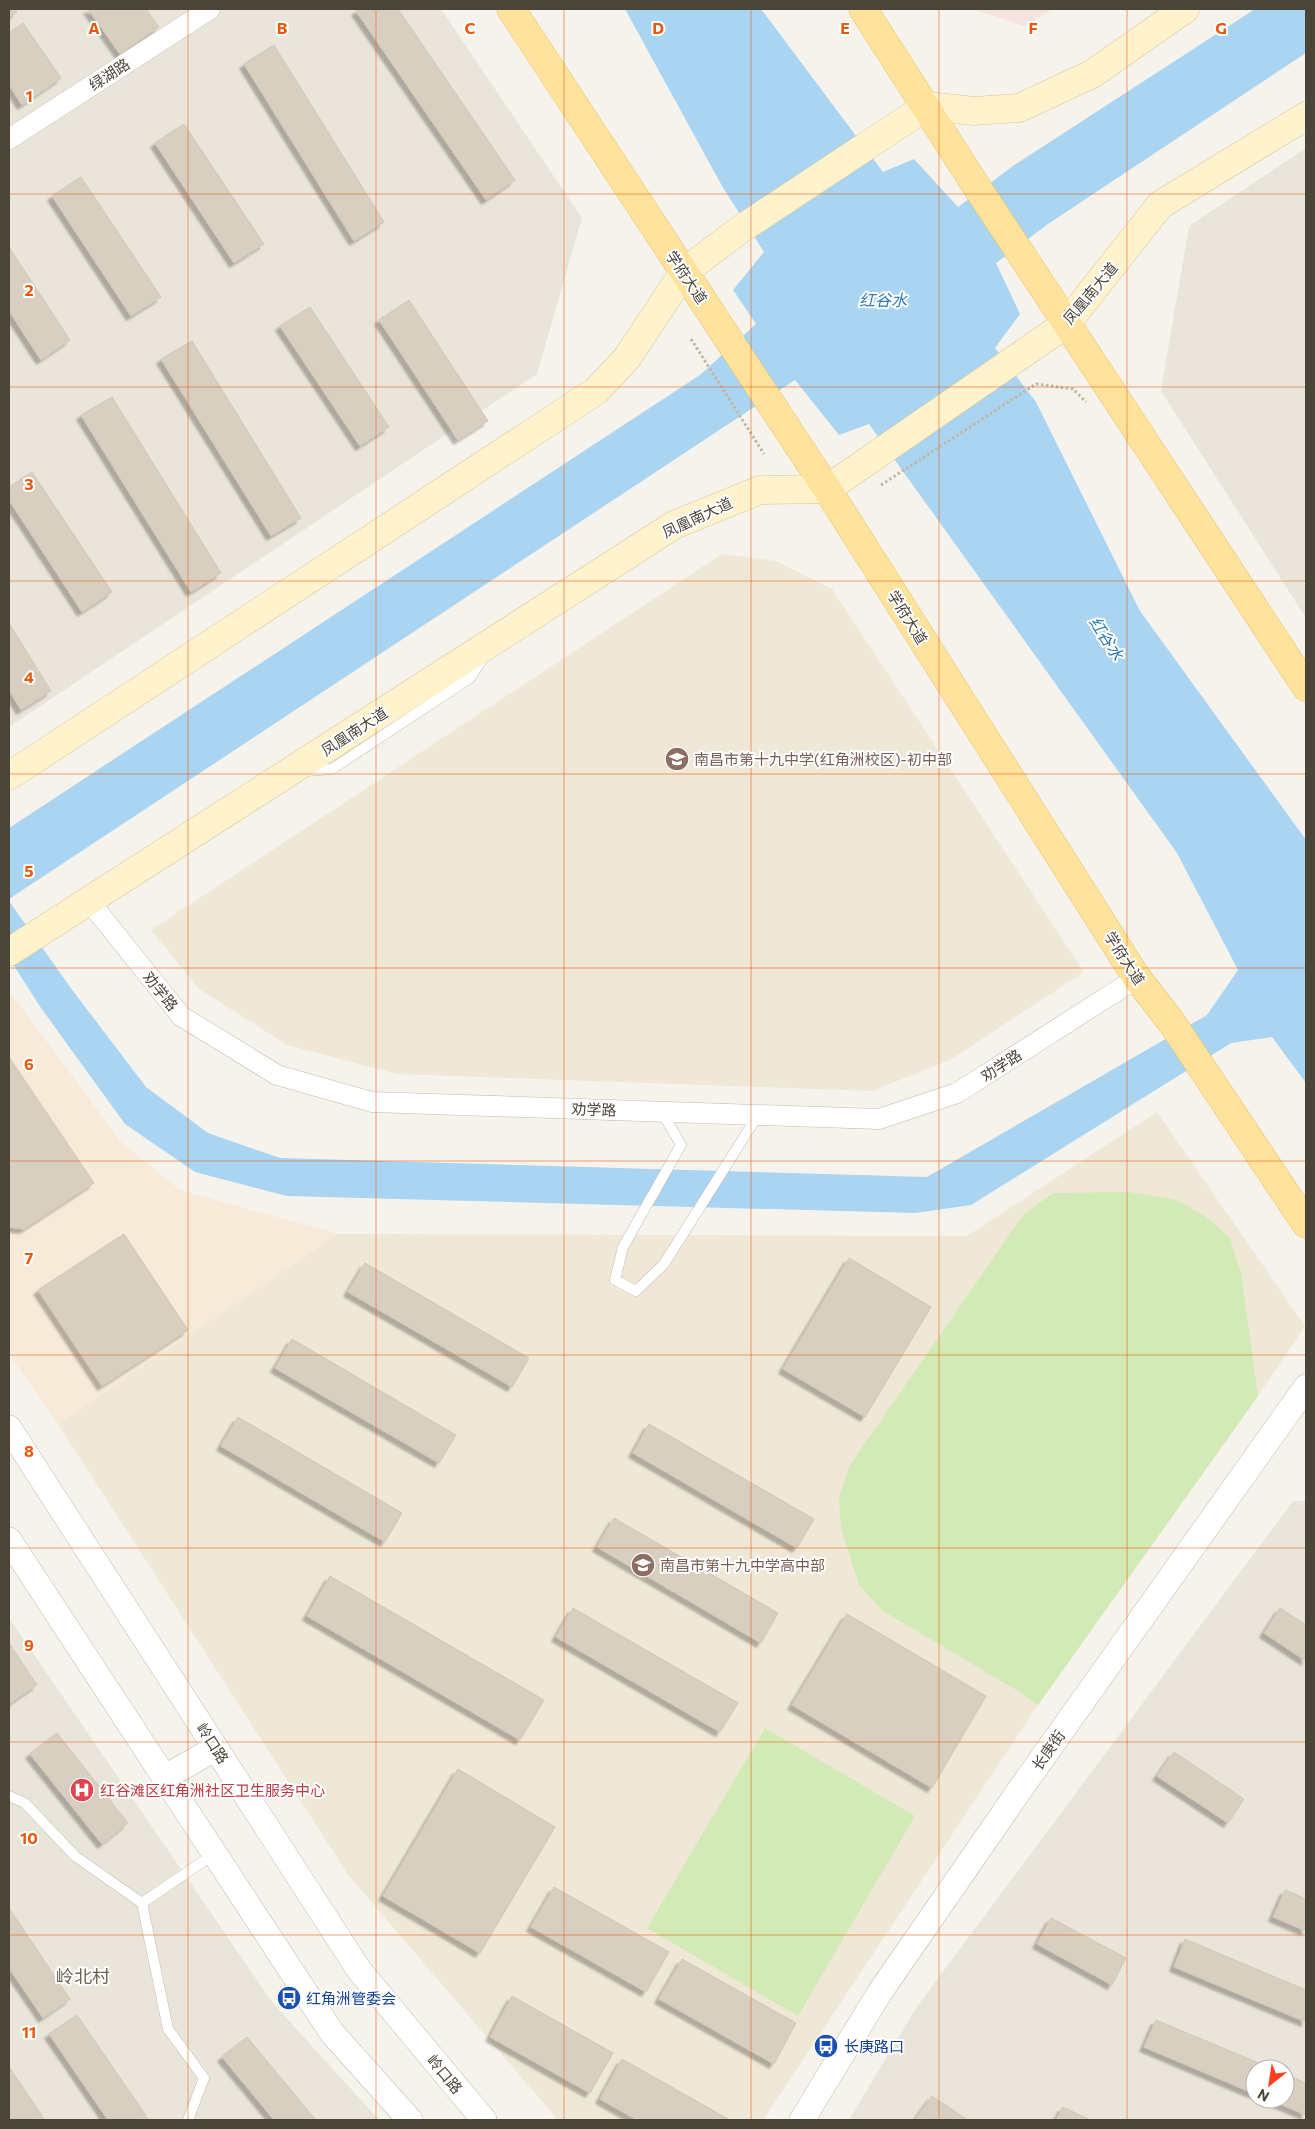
<svg xmlns="http://www.w3.org/2000/svg" width="1315" height="2129" font-family="Commissioner,'Noto Sans SC',sans-serif">
<defs>
<filter id="shadow"><feDropShadow dx="-4.5" dy="4.5" stdDeviation="1" flood-color="#0004"/></filter>
</defs>
<rect width="100%" height="100%" fill="#f6f3ec"/>
<path fill="#eae5da" fill-rule="evenodd" d="M9,9H441L582,218L537,374L9,727Z
M1306,148V618L1161,391L1189,226Z
M1293,1501H1306V2120H849L916,2008ZM1255,2069H1285V2099H1255Z
M9,1618L272,2002L379,2120H9Z"/>
<path fill="#f7ead8" d="M9,991L122,1143L180,1190L338,1234L58,1424L9,1354Z"/>
<path fill="#efe8d6" d="M722,554L776,561L832,589L1084,972L950,1060L872,1091L397,1074L287,1045L199,989L151,930Z
M1157,1112L1305,1326L1258,1396L1038,1705L763,2120H558L349,1876L58,1424L338,1234L967,1236Z"/>
<path fill="#f6e3e0" d="M974,9H1053L1024,26Z"/>
<path fill="#d2eab5" d="M1129,1192L1177,1200L1206,1217L1230,1238L1241,1273L1258,1396L1038,1705L1018,1691L883,1611L859,1585L841,1528L839,1497L850,1465L1023,1215L1053,1193Z
M765,1728L915,1816L798,2016L647,1928Z"/>
<path fill="#a9d4f2" d="M625,9H761L883,172L914,159L958,207L1013,166L1255,9H1306V53L1048,224L996,263L1020,314L995,348L1036,402L1140,611L1306,840V1083L1272,1037L1231,1043L971,1205L915,1213L287,1196L195,1172L125,1124L41,1008L9,958V901L73,991L146,1087L208,1133L280,1158L927,1177L1207,1015L1238,970L1177,853L869,424L839,435L795,380L9,899V828L700,375L756,324L733,290L764,252L722,186Z"/>
<path fill="#d8cfc1" stroke="#d3c7b4" filter="url(#shadow)" d="M9,9H15L17,12L9,18Z
M88,9H146L159,27L120,54Z
M359,9H398L515,180L486,200L356,11Z
M23,23L61,78L22,105L9,85V33Z
M274,45L384,222L354,241L244,64Z
M184,124L264,244L234,263L155,143Z
M81,177L161,297L131,316L52,196Z
M9,247L70,340L41,360L9,311Z
M409,300L488,421L458,440L379,320Z
M310,307L389,427L360,446L280,326Z
M192,341L301,518L271,536L161,359Z
M112,397L221,573L191,592L81,415Z
M32,472L112,592L82,612L9,500V487Z
M9,623L51,691L21,710L9,690Z
M9,1057L94,1183L24,1229L9,1227Z
M124,1234L188,1330L102,1386L38,1290Z
M849,1258L931,1307L865,1417L783,1369Z
M365,1263L529,1358L512,1387L348,1292Z
M292,1339L456,1435L439,1463L275,1368Z
M238,1417L402,1513L385,1542L221,1446Z
M649,1424L814,1519L797,1548L633,1453Z
M614,1518L778,1613L761,1643L597,1547Z
M330,1576L544,1700L520,1740L307,1616Z
M573,1608L738,1703L720,1732L556,1637Z
M1280,1608L1306,1625V1661L1264,1633Z
M847,1614L986,1696L932,1788L792,1705Z
M9,1643L37,1685L9,1704Z
M57,1733L128,1823L102,1844L30,1754Z
M1174,1752L1244,1799L1228,1823L1157,1776Z
M458,1769L555,1827L480,1953L383,1896Z
M554,1887L669,1952L646,1992L531,1927Z
M1285,1890L1306,1899V1931L1273,1917Z
M9,1908L70,1999L43,2018L9,1968Z
M1051,1918L1126,1958L1112,1985L1037,1944Z
M1185,1939L1306,1990V2022L1174,1967Z
M682,1959L796,2023L774,2064L659,1999Z
M512,1996L613,2053L590,2093L490,2037Z
M77,2015L149,2120H108L49,2034Z
M1156,2020L1273,2069H1255V2094L1144,2047Z
M247,2037L316,2120H274L222,2057Z
M622,2059L730,2120H637L600,2099Z
M9,2067L45,2120H9Z
M1285,2074L1306,2083V2115L1268,2099H1285Z
M932,2096L968,2120H915Z
M1063,2107L1090,2120H1056Z"/>
<g fill="none" stroke-linecap="round" stroke-linejoin="round">
<g stroke="#c2bbae" stroke-width="11">
<path id="service" d="M306,771L332,769L470,678L483,658
M662,1112L681,1145L623,1247L615,1280L636,1291L664,1264L758,1115
M9,1796L25,1803L75,1856L142,1903L168,2029L204,2078L188,2120
M142,1903L214,1854"/>
</g>
<g stroke="#c2bbae" stroke-width="21">
<path id="minor" d="M9,139L210,9
M89,901L181,1016L277,1075L372,1102L879,1119L957,1093L1137,978"/>
</g>
<g stroke="#c2bbae" stroke-width="26">
<path id="tertiary" d="M9,1428L359,1970L484,2120
M9,1540L332,2033L410,2120
M164,1778L216,1748
M802,2120L880,1992L1026,1781L1306,1387"/>
</g>
<g stroke="#d6c79b" stroke-width="29">
<path id="secondary" d="M9,776L596,391L627,358L684,272L741,229L927,106L974,111L1019,108L1092,74L1185,9
M9,952L674,525L760,490L827,489L1066,324L1160,205L1306,116"/>
</g>
<g stroke="#e6c16a" stroke-width="29">
<path id="primary" d="M511,9L827,489L1137,978L1172,1023L1306,1224
M863,9L971,178L1306,687"/>
</g>
<path stroke="#c4b79f" stroke-width="3" stroke-dasharray="2.5 2.5" stroke-linecap="butt" d="M691,339L764,454
M881,485L1036,384L1073,389L1086,402"/>
<use href="#service" stroke="#fff" stroke-width="10"/>
<use href="#minor" stroke="#fff" stroke-width="20"/>
<use href="#tertiary" stroke="#fff" stroke-width="25"/>
<use href="#secondary" stroke="#fff3cd" stroke-width="28"/>
<use href="#primary" stroke="#ffe39c" stroke-width="28"/>
</g>
<path fill="none" stroke="#e8590c" stroke-width="1" stroke-opacity="0.55" d="M188,9V2120M376,9V2120M564,9V2120M751,9V2120M939,9V2120M1127,9V2120M9,194H1306M9,387H1306M9,581H1306M9,774H1306M9,968H1306M9,1161H1306M9,1355H1306M9,1548H1306M9,1742H1306M9,1935H1306"/>
<defs>
<g id="school-disc" transform="scale(1.25)"><circle r="9.5" fill="#8d6e63" stroke="#fff"/><path d="M0-5L7-2L0 1L-7-2ZM-4 1L0 2.5L4 1V4Q0 6-4 4Z" fill="#fff"/></g>
<g id="hospital-disc" transform="scale(1.25)"><circle r="9.5" fill="#e0444e" stroke="#fff"/><path d="M-5-5h3v3.5h4V-5h3V5h-3V1.5h-4V5h-3Z" fill="#fff"/></g>
<g id="bus-disc" transform="scale(1.25)"><circle r="9.5" fill="#1a4fb4" stroke="#fff"/><path d="M-5-6H5V4H4V6H2V4H-2V6H-4V4H-5ZM-3.5-4V0h7V-4ZM-3.5 1.2v1.5H-2V1.2ZM2 1.2v1.5H3.5V1.2Z" fill="#fff"/></g>
</defs>
<g fill-rule="evenodd">
<use href="#school-disc" x="677" y="759"/>
<use href="#school-disc" x="643" y="1565"/>
<use href="#hospital-disc" x="82" y="1790"/>
<use href="#bus-disc" x="289" y="1998"/>
<use href="#bus-disc" x="826" y="2046"/>
</g>
<g text-anchor="middle" dominant-baseline="central" stroke-width="4" stroke-linejoin="round" paint-order="stroke">
<g font-size="15" fill="#4b4439" stroke="#fff">
<text transform="translate(109 74) rotate(-33)">绿湖路</text>
<text transform="translate(687 277) rotate(56)">学府大道</text>
<text transform="translate(1090 293) rotate(-50)">凤凰南大道</text>
<text transform="translate(697 517) rotate(-25)">凤凰南大道</text>
<text transform="translate(908 617) rotate(58)">学府大道</text>
<text transform="translate(354 731) rotate(-33)">凤凰南大道</text>
<text transform="translate(1125 958) rotate(57)">学府大道</text>
<text transform="translate(161 991) rotate(51)">劝学路</text>
<text transform="translate(1001 1065) rotate(-33)">劝学路</text>
<text transform="translate(594 1109) rotate(2)">劝学路</text>
<text transform="translate(213 1743) rotate(57)">岭口路</text>
<text transform="translate(1048 1750) rotate(-55)">长庚街</text>
<text transform="translate(445 2074) rotate(50)">岭口路</text>
</g>
<g font-size="15" fill="#785e54" stroke="#fff" text-anchor="start">
<text x="694" y="759">南昌市第十九中学(红角洲校区)-初中部</text>
<text x="660" y="1565">南昌市第十九中学高中部</text>
</g>
<g font-size="15" fill="#be3a42" stroke="#fff" text-anchor="start">
<text x="100" y="1790">红谷滩区红角洲社区卫生服务中心</text>
</g>
<g font-size="15" fill="#164399" stroke="#fff" text-anchor="start">
<text x="306" y="1998">红角洲管委会</text>
<text x="844" y="2046">长庚路口</text>
</g>
<g font-size="16" font-style="italic" fill="#2e7ab2" stroke="#fff">
<text x="883" y="299">红谷水</text>
<text transform="translate(1107 638) rotate(57)">红谷水</text>
</g>
<g font-size="18" fill="#6e6250" stroke="#fff">
<text x="83" y="1976">岭北村</text>
</g>
</g>
<g font-size="16" text-anchor="middle" font-weight="bold" fill="#e8590c" stroke="#fff" stroke-width="4" stroke-linejoin="round" paint-order="stroke">
<text x="94" y="34">A</text>
<text x="282" y="34">B</text>
<text x="470" y="34">C</text>
<text x="658" y="34">D</text>
<text x="845" y="34">E</text>
<text x="1033" y="34">F</text>
<text x="1221" y="34">G</text>
<text x="29" y="102">1</text>
<text x="29" y="296">2</text>
<text x="29" y="490">3</text>
<text x="29" y="683">4</text>
<text x="29" y="877">5</text>
<text x="29" y="1070">6</text>
<text x="29" y="1264">7</text>
<text x="29" y="1457">8</text>
<text x="29" y="1651">9</text>
<text x="29" y="1844">10</text>
<text x="29" y="2038">11</text>
</g>
<rect width="1315" height="2129" fill="none" stroke="#4b4439" stroke-width="20"/>
<g transform="translate(1270 2084) rotate(210)"><circle r="24" fill="#ffffff" stroke="#b7b4b0"/>
<path d="M0-4L9 19L0 12L-9 19Z" fill="#fc3f1d"/>
<text y="-8" font-size="14" font-weight="bold" text-anchor="middle" fill="#4b4439">N</text>
</g>
</svg>
